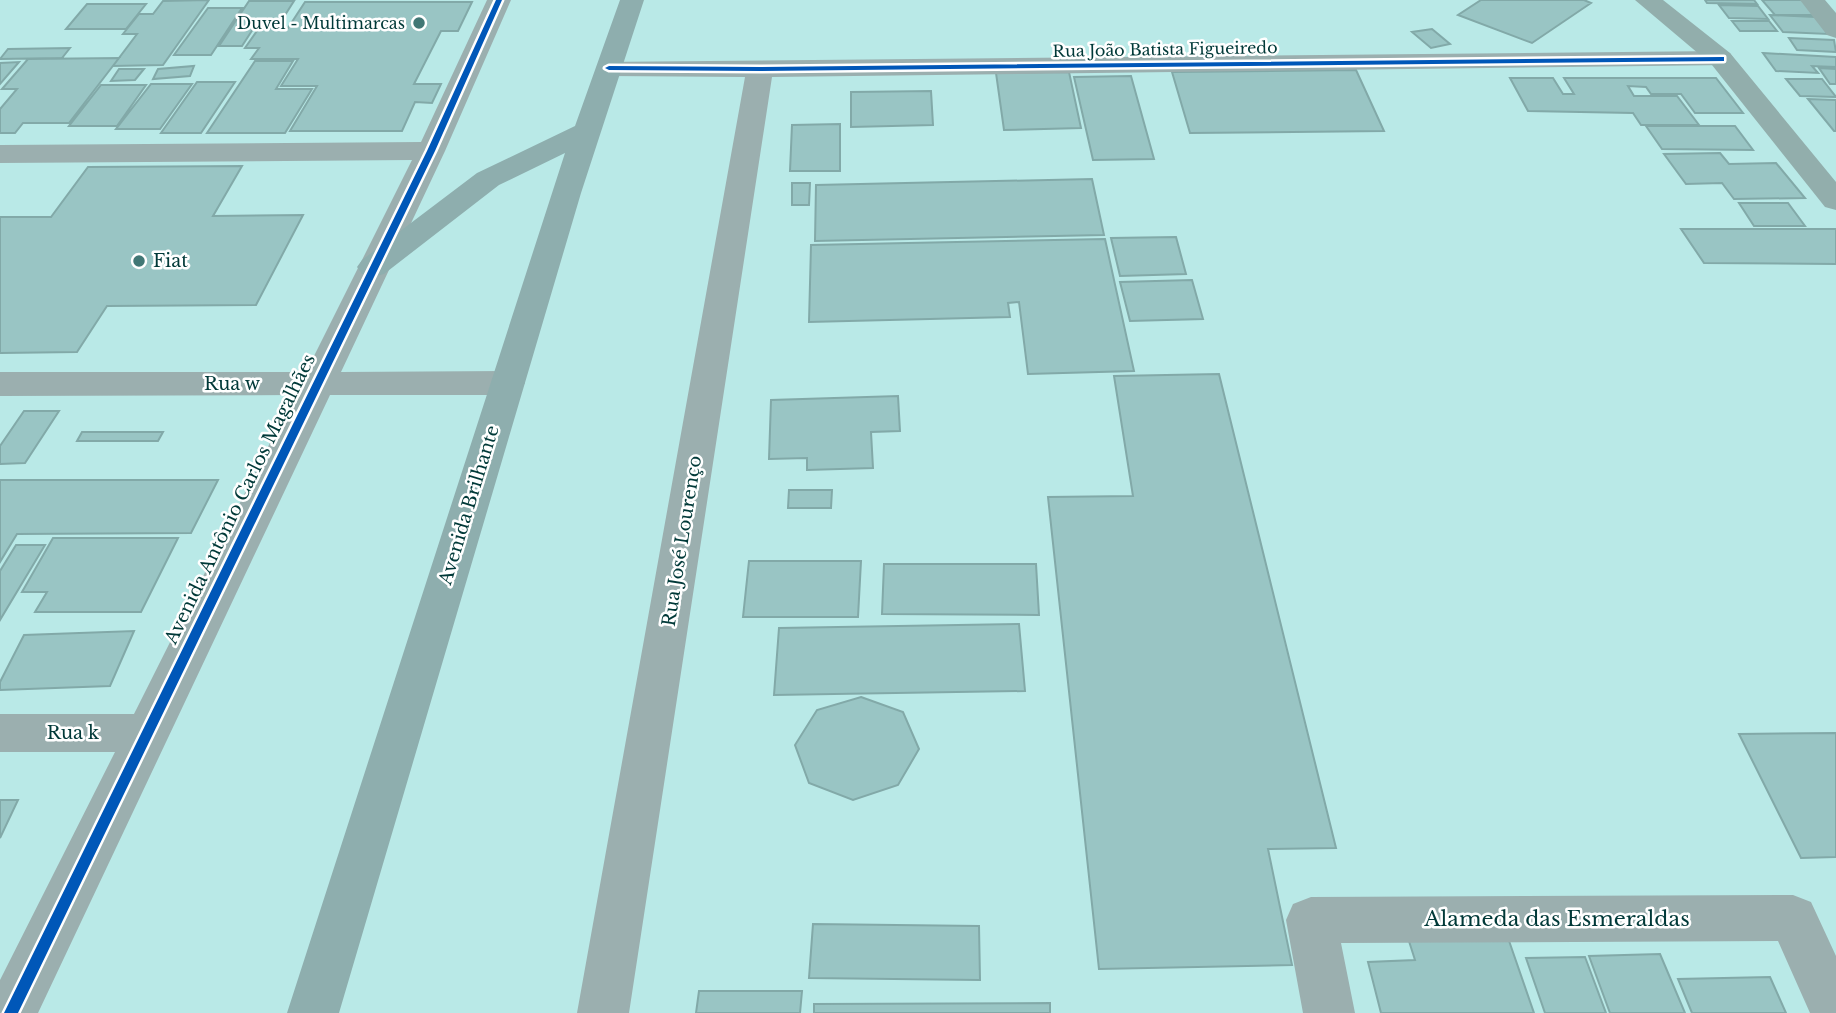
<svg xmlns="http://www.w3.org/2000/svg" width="1836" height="1013" font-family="'Libre Baskerville',serif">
<rect width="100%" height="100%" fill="#b9e9e7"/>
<path fill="#99c5c4" stroke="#82a9a8" stroke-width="2" d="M209,0L163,65L113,66L137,34H123L139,14H153L163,1Z
M1481,0H1584L1591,3L1532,43L1458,15Z
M1705,0H1754L1757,4L1707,3Z
M1762,0H1803L1816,15H1775Z
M249,1H294L278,26H255L242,46H219Z
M305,2H472L458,31H441L414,84H441L432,103L415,102L402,131H290L317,86H281L298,59H251L259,48H245L259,28H288Z
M87,4H146L126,29H66Z
M1719,5L1758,6L1768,19L1729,18Z
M208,8H242L211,55H174Z
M1770,15L1816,17L1828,34L1783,32Z
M1732,21H1769L1777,31H1740Z
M1432,29L1450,44L1431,48L1412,32Z
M1789,38L1834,40L1836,52L1797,50Z
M70,48L62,58L0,59L8,49Z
M1763,53L1836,57V67L1812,66L1818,73L1776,71Z
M119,58L69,123H23L15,133H0V109L17,89H2L28,59Z
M255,61H293L276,89H312L285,133H207Z
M19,62L0,84V63Z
M194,66L190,76L153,79L158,69Z
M1819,68L1836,69V84H1830Z
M119,69H144L135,80L111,81Z
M1356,70L1384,131L1190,133L1172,72Z
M1069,72L1081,128L1004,130L996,73Z
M1131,76L1154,159L1093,160L1074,77Z
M1510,78H1553L1563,94H1574L1564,78H1716L1743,113H1695L1681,94H1651L1646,87L1628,86L1634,96H1677L1699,125H1641L1633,113L1528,111Z
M1786,79H1822L1836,97L1800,96Z
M197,82H235L201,133H161Z
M151,84H192L160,129H116Z
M101,85H146L117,126H69Z
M931,91L933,125L851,127V92Z
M1808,99L1836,100V131H1834Z
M840,124V171H790L792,125Z
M1646,126H1735L1753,150L1662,149Z
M1720,153L1729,164L1776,163L1805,198L1734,199L1722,183L1686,184L1664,154Z
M242,166L213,216L303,215L256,305L107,306L77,352L0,353V217H51L88,167Z
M1092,179L1104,235L815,241L816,185Z
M792,183H810L809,205H792Z
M1739,203H1788L1805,226H1754Z
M1681,229H1836V264L1704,263Z
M1176,237L1186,274L1120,276L1111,238Z
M1105,239L1134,371L1028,374L1019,302L1008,303L1010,317L809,322L811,245Z
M1192,280L1203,319L1130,321L1120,282Z
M1219,374L1336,848L1268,849L1292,965L1099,969L1048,497L1133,496L1114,376Z
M898,396L900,431L871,432L873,468L807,470V458L769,459L771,400Z
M24,411H59L25,463L0,464V446Z
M82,432H163L158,441H77Z
M0,480H218L191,533L17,534L0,562Z
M789,490H832L831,508H788Z
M53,538H178L141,612H35L47,592H22Z
M16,545H45L0,620V571Z
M749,561H861L858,617H743Z
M884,564H1036L1039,615L882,614Z
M1019,624L1025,691L774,695L779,628Z
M134,631L110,686L0,690V682L24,635Z
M861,697L903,712L919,749L898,785L853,800L809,783L795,745L817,710Z
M1836,733V857L1801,858L1739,734Z
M0,800H18L0,838Z
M813,924L979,926L980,980L809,978Z
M1507,935L1534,1013H1381L1368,962L1415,960L1408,938Z
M1660,954L1685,1013H1610L1589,956Z
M1585,957L1606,1013H1545L1526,958Z
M1770,977L1786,1013H1692L1678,979Z
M699,991H802L800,1013H696Z
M1050,1003V1013H814V1004Z"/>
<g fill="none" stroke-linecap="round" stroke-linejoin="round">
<path fill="#9bafaf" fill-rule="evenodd" d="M487,0H511L445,151L341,372L507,371L519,375L525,383L519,391L507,395H330L38,1013H0V980L115,752H0V714H134L294,395L0,396V372H306L412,160L0,163V145L421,142Z
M1721,51L1730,53L1734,59L1730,65L772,77L629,1013H577L745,77L609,76L600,74L596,68L600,62Z
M1793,895L1811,902L1836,956V1013H1810L1778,941L1341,943L1355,1013H1303L1286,920L1293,904L1311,897Z"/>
<path fill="#92aeac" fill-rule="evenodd" d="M1635,0H1663L1730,53L1836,182V210L1825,207L1712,65Z
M1800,0H1825L1836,13V38L1827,35Z"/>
<path fill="#8eaeae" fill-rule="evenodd" d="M620,0H644L581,193L339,1013H287L565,153L499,185L384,274L373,277L362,274L357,267L362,260L477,173L575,126Z"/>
<g stroke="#fff" stroke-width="5">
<path id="cycleway" d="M496,0H502L435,151L18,1013H4L427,151Z
M1721,57H1724V61L760,71L609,70L605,68L609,66L760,67Z"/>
</g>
<use href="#cycleway" fill="#0057b8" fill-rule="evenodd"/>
</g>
<g fill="#417775" stroke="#fff" stroke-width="2.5">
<circle cx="419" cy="23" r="7"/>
<circle cx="139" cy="261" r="7"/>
</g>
<g text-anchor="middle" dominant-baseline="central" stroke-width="5" stroke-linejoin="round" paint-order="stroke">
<g font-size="16" fill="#003938" stroke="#fff" text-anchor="end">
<text x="405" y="23">Duvel - Multimarcas</text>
</g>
<g font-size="16" fill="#003938" stroke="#fff">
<text transform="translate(1165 49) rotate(-1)">Rua João Batista Figueiredo</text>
</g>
<g font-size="18" fill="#003938" stroke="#fff" text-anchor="start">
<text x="153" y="261">Fiat</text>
</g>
<g font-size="18" fill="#003938" stroke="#fff">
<text x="232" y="384">Rua w</text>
<text transform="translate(240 499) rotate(-64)">Avenida Antônio Carlos Magalhães</text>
<text transform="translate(469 505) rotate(-73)">Avenida Brilhante</text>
<text transform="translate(682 541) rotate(-81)">Rua José Lourenço</text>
<text x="73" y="733">Rua k</text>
</g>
<g font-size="21" fill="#003938" stroke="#fff">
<text x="1557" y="919">Alameda das Esmeraldas</text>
</g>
</g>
</svg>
